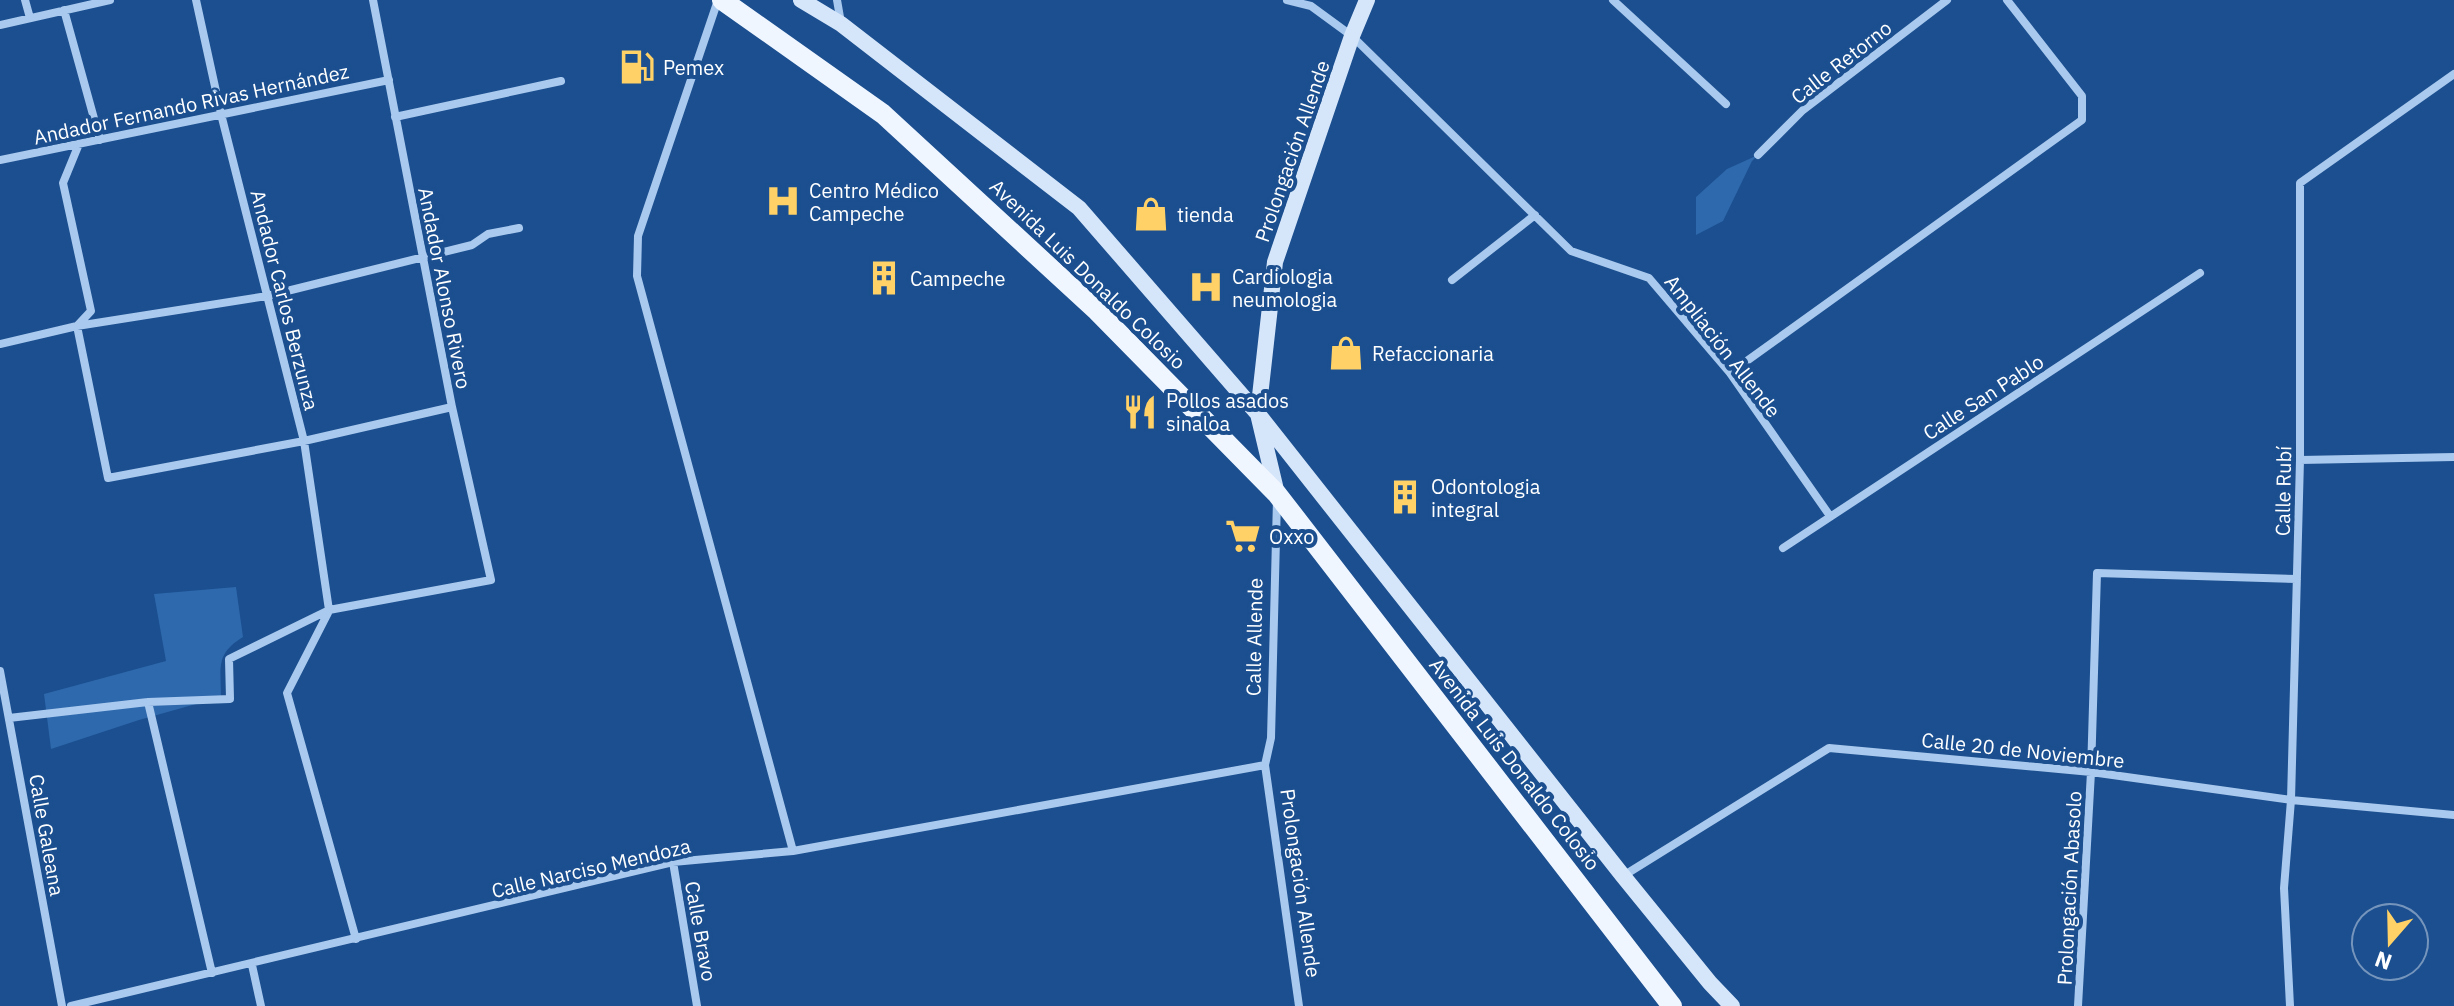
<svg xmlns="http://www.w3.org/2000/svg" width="2454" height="1006" font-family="'IBM Plex Sans',sans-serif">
<rect width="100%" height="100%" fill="#1b4f8f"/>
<path fill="#2e69ad" d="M1758,155L1752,161L1723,221L1696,235V197L1727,169Z
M236,587L243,637C215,654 221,668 221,697L139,720L51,749L44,694L166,661L154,594Z"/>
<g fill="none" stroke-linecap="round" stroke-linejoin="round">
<path stroke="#a9c9ee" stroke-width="8" d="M25,0L30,18
M196,0L221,114L304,441L329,610
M718,0L638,236L637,276L793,851
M837,0L841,23
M1287,0L1311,6L1352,36L1571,251L1649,278L1730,373L1830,516
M1613,0L1726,104
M64,10L100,140
M0,25L110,0
M395,117L561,81
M79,144L63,183L91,311L77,326L108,478L304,441L452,407
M1758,155L1803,110L1947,0
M0,160L389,80
M1452,280L1535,215
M0,344L77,326L267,296L472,245L488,234L519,228
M1730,373L2082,120V96L2007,0
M2300,460L2454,457
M1277,499L1271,738L1265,765L1299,1006
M1783,548L2200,273
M329,611L287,693L356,939
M0,671L62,1006
M148,702L212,973
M9,718L148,702L230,699L229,659L329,610L491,580L452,407L373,0
M673,862L697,1006
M1623,876L1829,748L2091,772L2291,800L2454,815
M252,965L261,1006
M71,1006L673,862L793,851L1265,765
M2078,1006L2091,772L2097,573L2297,579
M2290,1006L2284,888L2291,800L2300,460V183L2454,74"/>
<path stroke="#d6e6fa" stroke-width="16" d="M801,0L841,24L1079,208L1258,414L1623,876L1710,983L1732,1006
M1277,494L1258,414L1275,262L1352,36L1367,0"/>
<path stroke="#f0f6ff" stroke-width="20" d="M722,0L883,114L1097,311L1277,494L1672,1006"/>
</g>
<defs>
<g id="fuel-bare" transform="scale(2.76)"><path d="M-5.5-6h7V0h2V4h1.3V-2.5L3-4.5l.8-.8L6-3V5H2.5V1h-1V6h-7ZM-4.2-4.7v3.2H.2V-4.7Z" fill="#ffd166" stroke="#1b4f8f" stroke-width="2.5" paint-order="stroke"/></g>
<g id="hospital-bare" transform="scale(2.76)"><path d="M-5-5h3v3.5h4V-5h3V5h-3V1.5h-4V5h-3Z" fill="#ffd166" stroke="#1b4f8f" stroke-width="2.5" paint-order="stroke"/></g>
<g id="shop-bare" transform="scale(2.76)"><path d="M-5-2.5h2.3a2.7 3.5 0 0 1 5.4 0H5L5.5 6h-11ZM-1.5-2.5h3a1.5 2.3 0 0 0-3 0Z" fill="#ffd166" stroke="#1b4f8f" stroke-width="2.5" paint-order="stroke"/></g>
<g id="building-bare" transform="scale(2.76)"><path d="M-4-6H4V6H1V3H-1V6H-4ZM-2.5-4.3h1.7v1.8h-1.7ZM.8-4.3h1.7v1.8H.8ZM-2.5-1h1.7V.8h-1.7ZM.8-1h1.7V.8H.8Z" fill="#ffd166" stroke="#1b4f8f" stroke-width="2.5" paint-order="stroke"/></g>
<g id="restaurant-bare" transform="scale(2.76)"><path d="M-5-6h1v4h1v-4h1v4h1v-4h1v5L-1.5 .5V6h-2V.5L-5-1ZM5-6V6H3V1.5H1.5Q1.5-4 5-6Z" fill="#ffd166" stroke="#1b4f8f" stroke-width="2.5" paint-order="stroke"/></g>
<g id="supermarket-bare" transform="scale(2.76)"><path d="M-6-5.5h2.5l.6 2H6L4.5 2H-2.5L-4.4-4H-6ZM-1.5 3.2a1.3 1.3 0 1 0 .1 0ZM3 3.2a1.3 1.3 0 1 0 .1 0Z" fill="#ffd166" stroke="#1b4f8f" stroke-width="2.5" paint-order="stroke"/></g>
</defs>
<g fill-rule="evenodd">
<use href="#fuel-bare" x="637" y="67"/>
<use href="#hospital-bare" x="783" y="201"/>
<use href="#shop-bare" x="1151" y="214"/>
<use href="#building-bare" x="884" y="278"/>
<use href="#hospital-bare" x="1206" y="287"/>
<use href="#shop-bare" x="1346" y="353"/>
<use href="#restaurant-bare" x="1140" y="412"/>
<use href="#building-bare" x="1405" y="497"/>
<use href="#supermarket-bare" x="1243" y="536"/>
</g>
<g text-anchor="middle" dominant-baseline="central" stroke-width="8" stroke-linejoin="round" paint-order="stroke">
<g font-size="20" fill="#fff" stroke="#1b4f8f">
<text transform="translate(1841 62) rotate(-38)">Calle Retorno</text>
<text transform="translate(191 104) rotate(-12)">Andador Fernando Rivas Hernández</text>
<text transform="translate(1292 151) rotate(-71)">Prolongación Allende</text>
<text transform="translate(1088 274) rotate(44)">Avenida Luis Donaldo Colosio</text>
<text transform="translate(445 288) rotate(79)">Andador Alonso Rivero</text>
<text transform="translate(285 300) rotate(76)">Andador Carlos Berzunza</text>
<text transform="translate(1723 346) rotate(52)">Ampliación Allende</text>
<text transform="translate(1983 397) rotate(-33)">Calle San Pablo</text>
<text transform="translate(2283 491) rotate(-89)">Calle Rubí</text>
<text transform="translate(1254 637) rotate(-89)">Calle Allende</text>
<text transform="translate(2023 750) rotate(6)">Calle 20 de Noviembre</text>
<text transform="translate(1515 764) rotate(52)">Avenida Luis Donaldo Colosio</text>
<text transform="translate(47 835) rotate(80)">Calle Galeana</text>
<text transform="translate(591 868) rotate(-13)">Calle Narciso Mendoza</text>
<text transform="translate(1301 883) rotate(82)">Prolongación Allende</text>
<text transform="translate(2069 888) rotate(-87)">Prolongación Abasolo</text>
<text transform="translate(701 931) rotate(80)">Calle Bravo</text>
</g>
<g font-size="20" fill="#fff" stroke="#1b4f8f" text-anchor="start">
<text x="663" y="67">Pemex</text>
<text x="809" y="190">Centro Médico<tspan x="809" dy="23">Campeche</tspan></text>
<text x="1177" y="214">tienda</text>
<text x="1232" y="276">Cardiologia<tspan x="1232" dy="23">neumologia</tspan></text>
<text x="910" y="278">Campeche</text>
<text x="1372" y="353">Refaccionaria</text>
<text x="1166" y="400">Pollos asados<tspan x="1166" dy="23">sinaloa</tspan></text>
<text x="1431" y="486">Odontologia<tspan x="1431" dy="23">integral</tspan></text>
<text x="1269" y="536">Oxxo</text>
</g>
</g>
<g transform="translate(2390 942) rotate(200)"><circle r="38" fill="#1b4f8f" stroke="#7695bc" stroke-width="2"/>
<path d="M0-6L14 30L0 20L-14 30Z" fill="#ffd166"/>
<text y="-12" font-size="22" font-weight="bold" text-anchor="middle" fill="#ffffff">N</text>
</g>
</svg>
